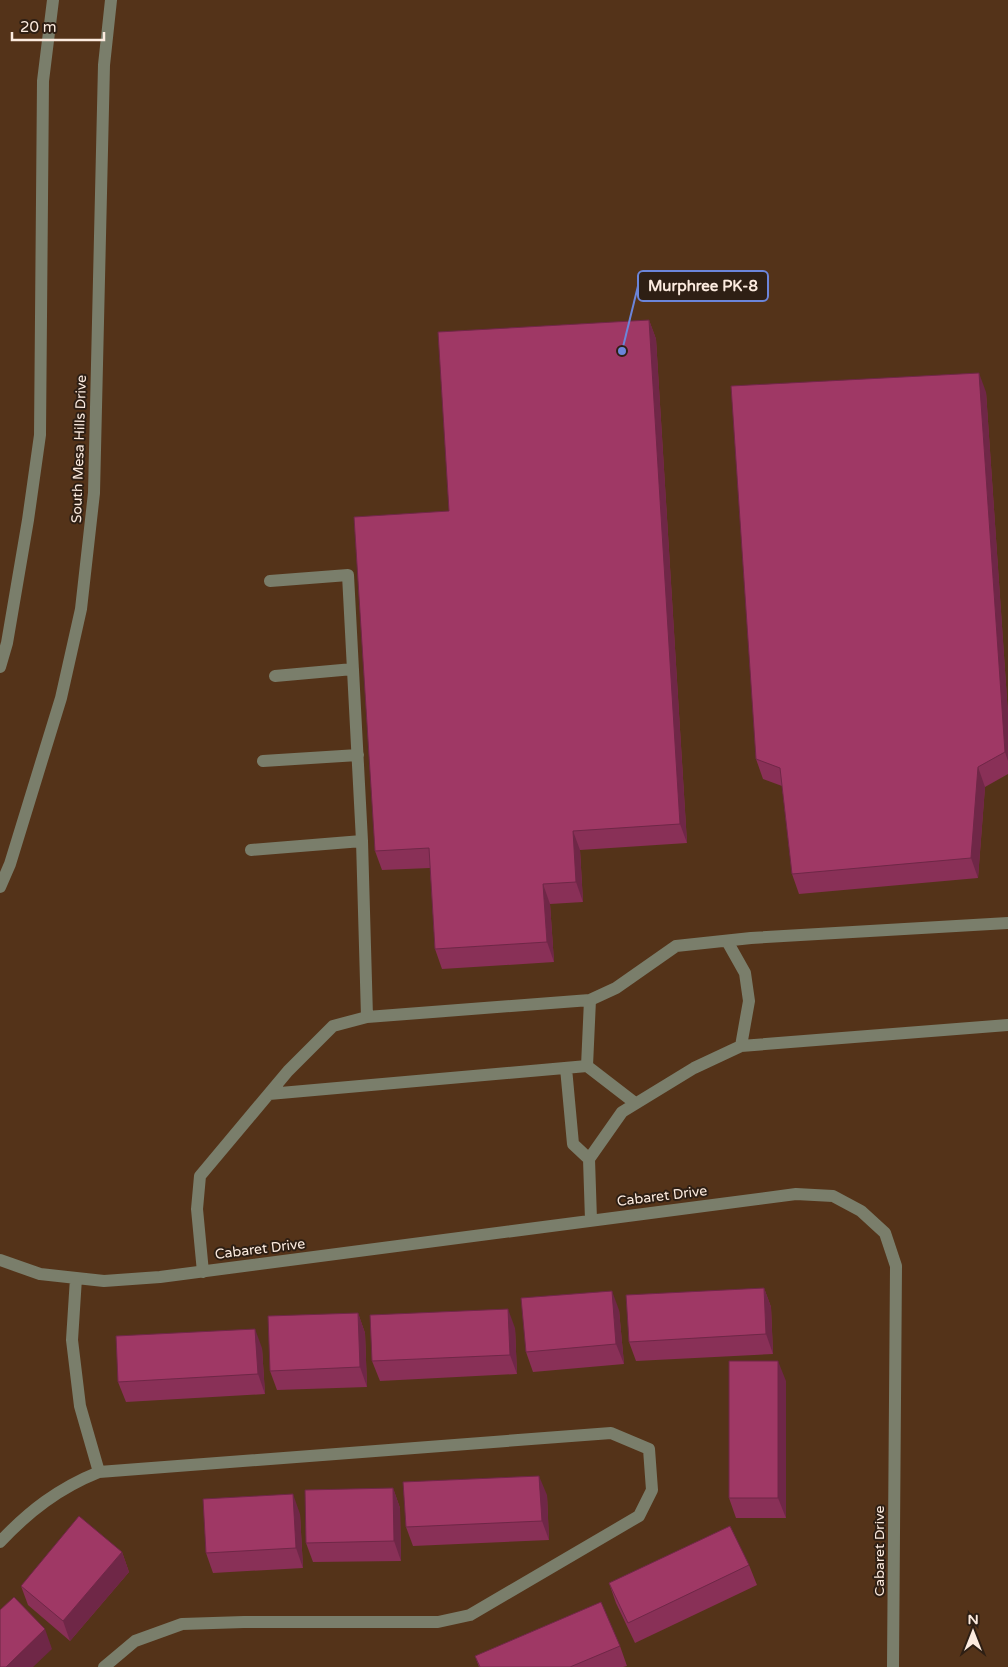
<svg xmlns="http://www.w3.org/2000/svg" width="1008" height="1667" font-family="'Varela Round',sans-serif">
<rect width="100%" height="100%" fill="#543319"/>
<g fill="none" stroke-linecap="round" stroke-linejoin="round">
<path stroke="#7a7e6b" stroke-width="12" d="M0,667L7,643L28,520L40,435L43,81L53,0
M275,676L353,669
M263,761L358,755
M251,850L362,841
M0,887L10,864L61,698L81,609L94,493L104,65L111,0
M727,941L745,973L749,1001L741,1046
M367,1017L590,1000L616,988L676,946L751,938L1008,923
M587,1066L635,1103
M566,1068L573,1144L589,1159
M269,1094L587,1066L590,1000
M591,1220L589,1159L622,1112L694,1068L741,1046L1008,1025
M0,1260L40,1274L104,1281L160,1277L796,1194L833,1196L861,1211L885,1233L896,1266L893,1667
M203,1272L197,1209L200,1176L288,1071L333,1026L367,1017L362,841L348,575L270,581
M76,1278L72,1340L80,1406L99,1472
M0,1542C29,1511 59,1488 99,1472L611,1433L649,1449L652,1490L639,1516L470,1615L438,1622H244L182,1624L135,1641L104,1667"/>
</g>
<path fill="#893057" d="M649,320L656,339L687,843L580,850L583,902L550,904L554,962L442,969L435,949L430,868L382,870L375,851L449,511Z
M986,392L1008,714V774L985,787L978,878L799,894L792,874L782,786L763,779L756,759Z
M764,1288L771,1307L773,1354L636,1361L629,1342Z
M619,1310L624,1364L533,1372L526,1352Z
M358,1313L365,1333L367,1387L277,1390L270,1371Z
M515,1328L517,1374L380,1381L372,1361Z
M262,1348L265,1394L126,1402L118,1382Z
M786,1381V1518H736L729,1498Z
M393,1488L400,1508L401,1561L313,1562L306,1543Z
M547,1495L549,1540L413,1546L406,1527Z
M300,1514L303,1568L213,1573L206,1553Z
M122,1552L129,1572L70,1641L28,1605L21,1586Z
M749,1565L757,1585L635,1643L616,1603L609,1583Z
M620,1646L627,1666L623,1667H479L475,1656Z"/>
<path fill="#6f2747" d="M649,320L656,339L687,843L680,824Z
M979,373L986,392L1008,714V761L1005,752Z
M978,767L985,787L978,878L971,858Z
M573,831L580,850L583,902L576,882Z
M543,884L550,904L554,962L547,942Z
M764,1288L771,1307L773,1354L766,1334Z
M612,1291L619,1310L624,1364L616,1344Z
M508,1309L515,1328L517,1374L510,1355Z
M358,1313L365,1333L367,1387L360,1367Z
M255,1329L262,1348L265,1394L258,1374Z
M778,1361L786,1381V1518L778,1498Z
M539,1476L547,1495L549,1540L542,1521Z
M393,1488L400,1508L401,1561L394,1541Z
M293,1494L300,1514L303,1568L296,1548Z
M122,1552L129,1572L70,1641L63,1621Z
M45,1629L52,1649L33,1667H6Z"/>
<path fill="#9f3865" stroke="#6f2747" d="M649,320L680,824L573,831L576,882L543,884L547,942L435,949L429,848L375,851L354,517L449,511L438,332Z
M979,373L1005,752L978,767L971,858L792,874L780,768L756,759L731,386Z
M764,1288L766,1334L629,1342L626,1295Z
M612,1291L616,1344L526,1352L521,1298Z
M508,1309L510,1355L372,1361L370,1315Z
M358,1313L360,1367L270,1371L268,1316Z
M255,1329L258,1374L118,1382L116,1336Z
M729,1361H778V1498H729Z
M539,1476L542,1521L406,1527L403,1482Z
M393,1488L394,1541L306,1543L305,1490Z
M293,1494L296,1548L206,1553L203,1499Z
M79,1516L122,1552L63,1621L21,1586Z
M730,1526L749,1565L628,1623L609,1583Z
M14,1597L45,1629L6,1667H0V1610Z
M601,1602L620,1646L570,1667H480L475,1656Z"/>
<g text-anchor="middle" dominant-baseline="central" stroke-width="4" stroke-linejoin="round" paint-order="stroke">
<g font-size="14" fill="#fcebdf" stroke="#2e1f14">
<text transform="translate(79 449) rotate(-88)">South Mesa Hills Drive</text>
<text transform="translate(662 1196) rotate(-7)">Cabaret Drive</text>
<text transform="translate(260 1249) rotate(-7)">Cabaret Drive</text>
<text transform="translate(879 1551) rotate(-90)">Cabaret Drive</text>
</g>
</g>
<path fill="none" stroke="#6b85da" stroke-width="2" d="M622 351L638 286"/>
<circle fill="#6b85da" stroke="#2e1f14" stroke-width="2" cx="622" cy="351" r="5"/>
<rect fill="#2e1f14" stroke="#6b85da" stroke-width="2" x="638" y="271" width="130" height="30" rx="5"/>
<g font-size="15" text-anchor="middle" font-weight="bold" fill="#fcebdf">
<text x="703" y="291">Murphree PK-8</text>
</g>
<g transform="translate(973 1632)" stroke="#2e1f14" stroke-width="4" paint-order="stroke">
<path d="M0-4L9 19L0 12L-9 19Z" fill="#fcebdf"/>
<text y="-8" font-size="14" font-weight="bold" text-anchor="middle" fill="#fcebdf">N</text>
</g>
<path d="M12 32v8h92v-8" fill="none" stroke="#fcebdf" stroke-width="2.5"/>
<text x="20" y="32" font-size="15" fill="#fcebdf" stroke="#2e1f14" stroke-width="4" paint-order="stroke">20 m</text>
</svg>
